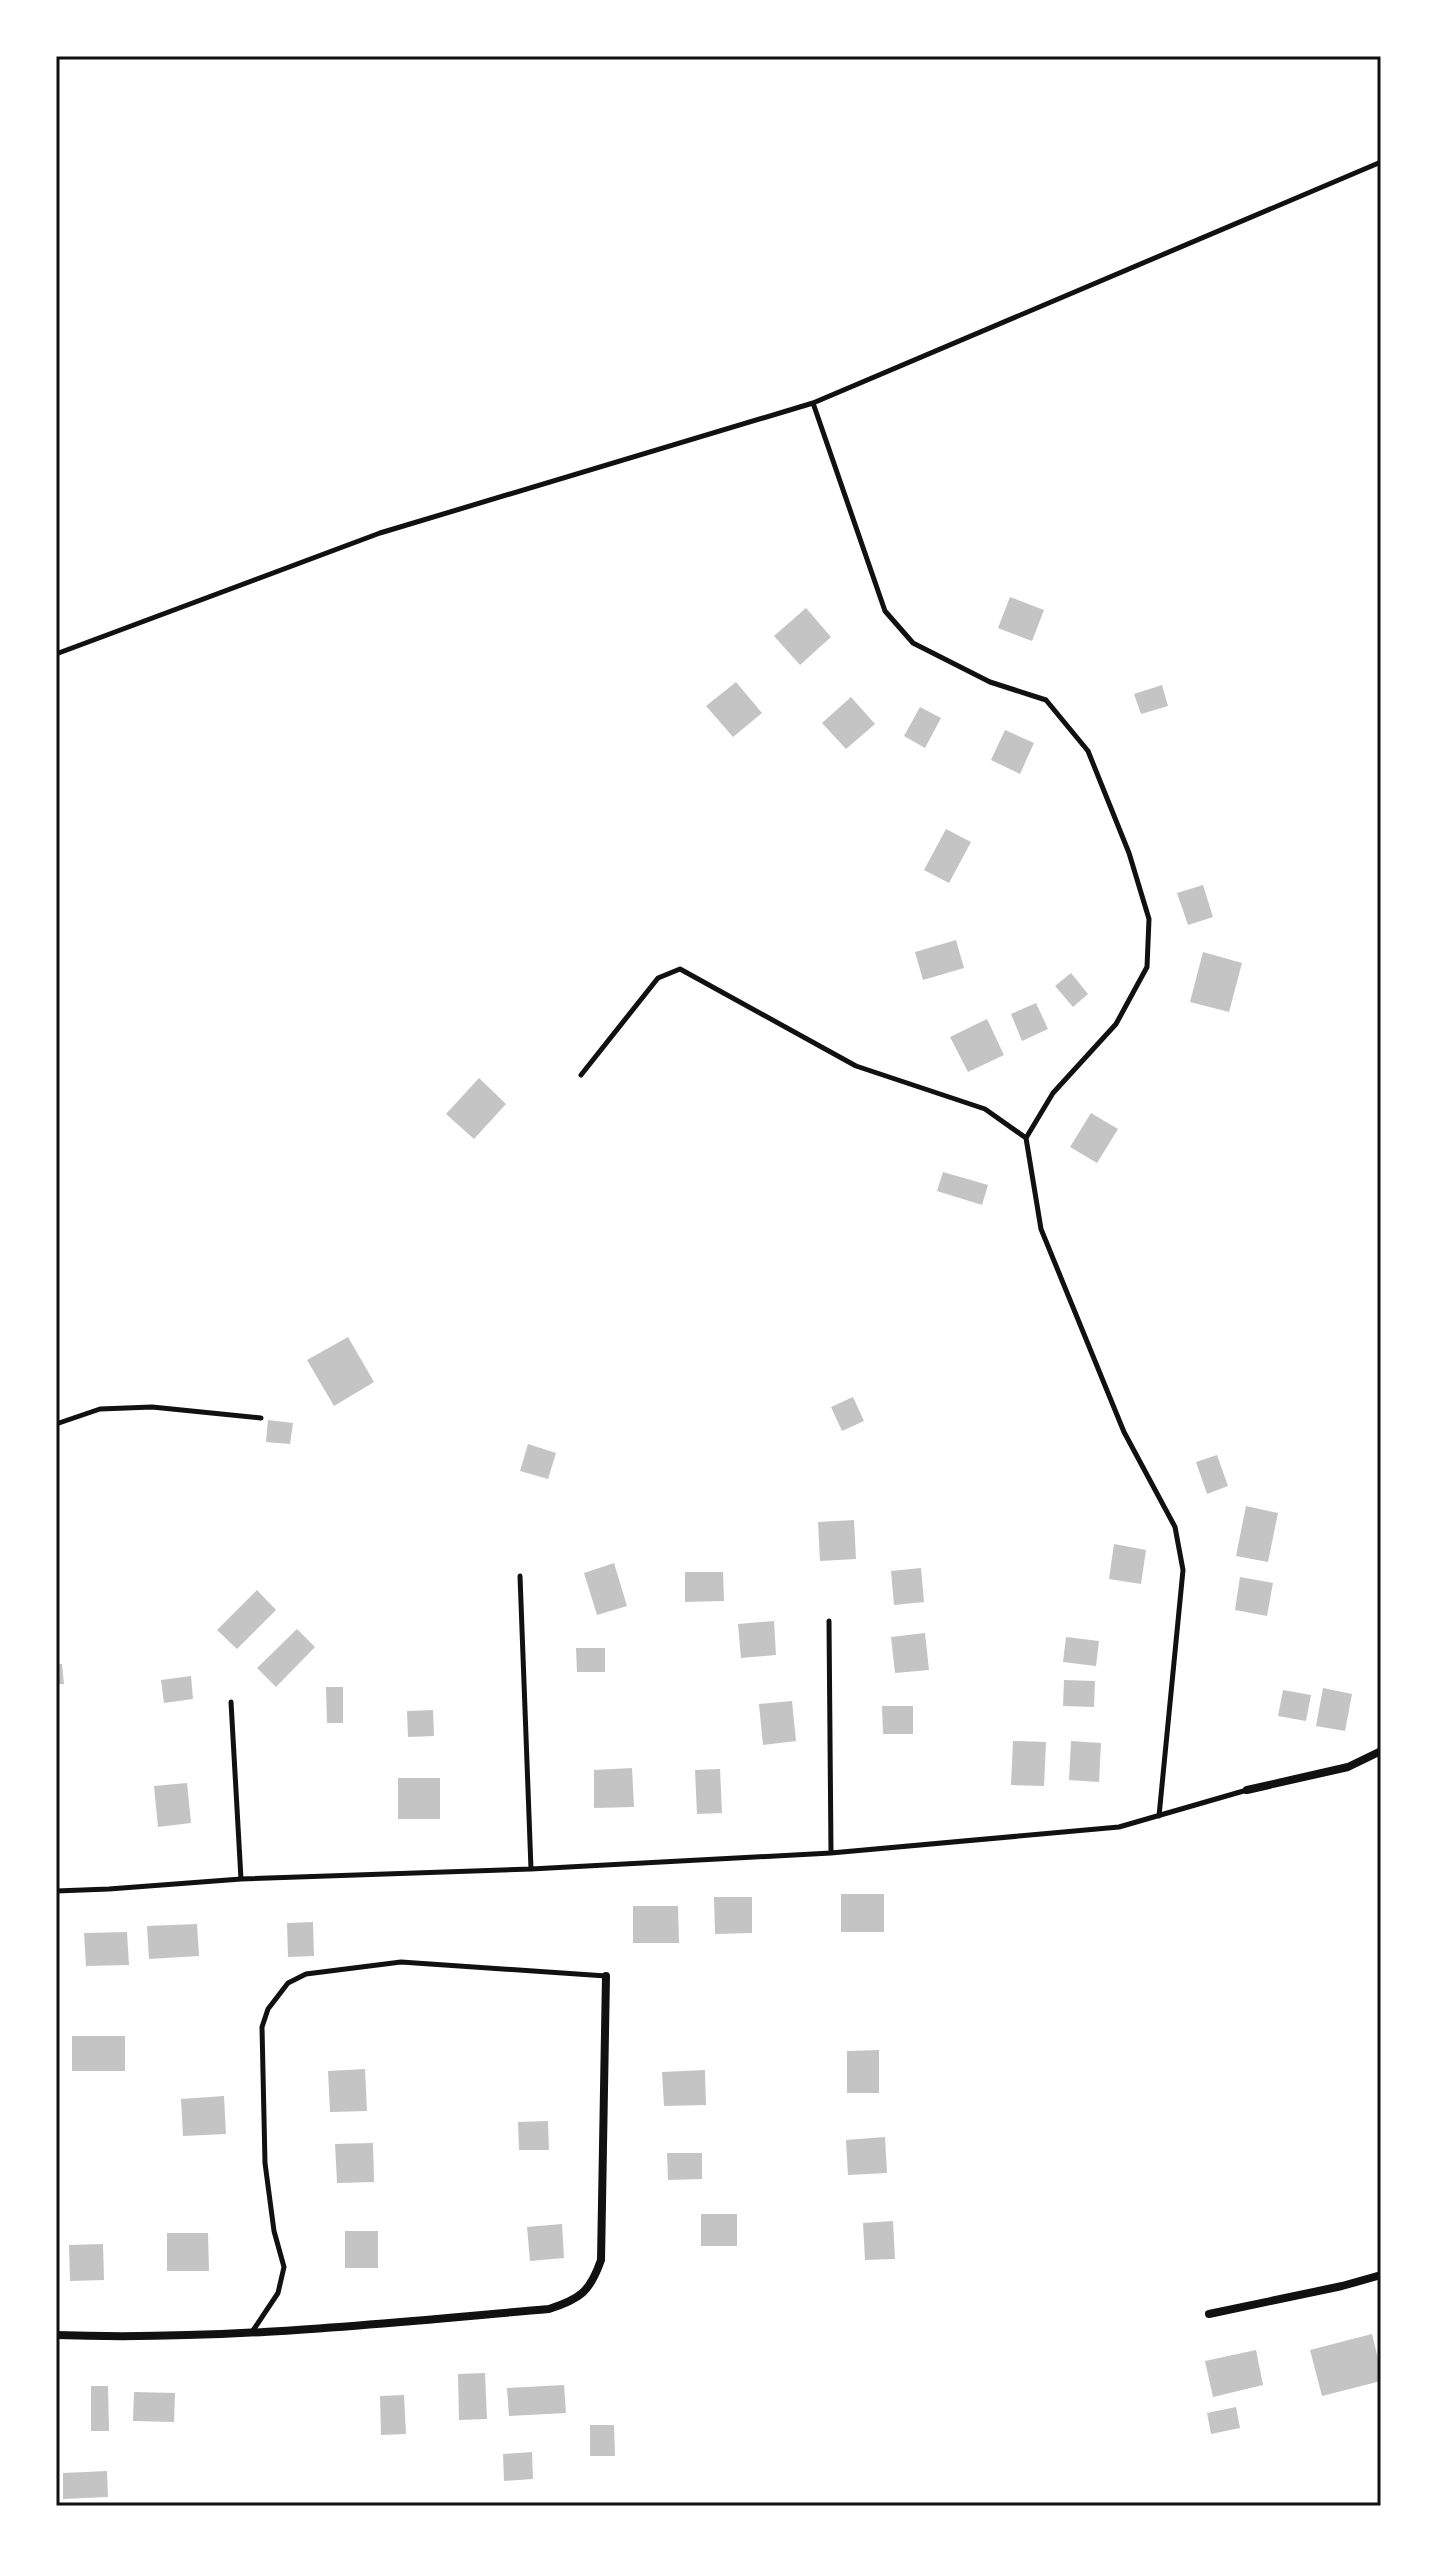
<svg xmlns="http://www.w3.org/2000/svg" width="1437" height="2562" font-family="'Source Sans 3',sans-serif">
<rect width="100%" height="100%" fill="#fff"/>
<path fill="#c4c4c4" d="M1010,597L1044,610L1032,641L998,628Z
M806,608L831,637L800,665L774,636Z
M736,682L762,713L733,737L706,706Z
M1162,685L1168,706L1141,714L1134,694Z
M851,697L875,724L846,749L822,723Z
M920,707L941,718L925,748L904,736Z
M1005,730L1034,743L1020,774L991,760Z
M946,829L971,842L949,883L924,870Z
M1203,885L1213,917L1188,925L1177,893Z
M956,940L964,968L923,980L915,952Z
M1203,952L1242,963L1229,1012L1190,1002Z
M1071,973L1088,994L1073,1007L1055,986Z
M1036,1003L1048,1029L1022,1041L1011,1014Z
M987,1019L1004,1055L968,1072L950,1037Z
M479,1078L506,1104L474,1139L446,1114Z
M1091,1113L1118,1129L1097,1163L1070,1147Z
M943,1172L988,1185L982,1205L937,1191Z
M348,1337L374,1382L334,1406L307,1360Z
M853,1397L864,1421L842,1431L831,1407Z
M268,1420L293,1423L290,1444L266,1442Z
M528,1444L556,1453L548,1479L520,1471Z
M1217,1455L1228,1486L1207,1494L1196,1462Z
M1246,1506L1278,1513L1268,1562L1236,1556Z
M854,1520L856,1559L820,1561L818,1522Z
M1114,1544L1146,1550L1141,1584L1109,1579Z
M614,1563L627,1606L597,1615L584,1573Z
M921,1568L924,1602L894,1605L891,1571Z
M685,1572H723L724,1601L685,1602Z
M1240,1577L1273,1583L1267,1616L1235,1610Z
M257,1590L276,1610L237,1649L217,1630Z
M774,1621L776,1655L741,1658L738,1624Z
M297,1629L315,1647L276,1687L257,1668Z
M925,1633L929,1670L895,1673L891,1637Z
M1066,1637L1099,1641L1096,1666L1063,1662Z
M576,1648H605V1672H577Z
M56,1664H62L64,1684H56Z
M191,1676L193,1699L164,1703L161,1680Z
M1064,1680L1095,1681L1094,1707L1063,1706Z
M326,1687H343V1723H327Z
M1323,1688L1352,1694L1345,1731L1316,1726Z
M1283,1690L1311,1695L1306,1721L1278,1716Z
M792,1701L796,1741L763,1745L759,1704Z
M882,1706H913V1734H883Z
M433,1710L434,1736L408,1737L407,1711Z
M1013,1741L1046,1742L1044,1786L1011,1785Z
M1071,1741L1101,1743L1099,1782L1069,1780Z
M632,1768L634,1807L594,1808V1770Z
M720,1769L722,1813L697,1814L695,1770Z
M398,1778H440V1819H398Z
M187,1783L191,1823L158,1827L154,1786Z
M841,1894H884V1932H841Z
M714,1897H752V1933L715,1934Z
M633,1906H678L679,1943H633Z
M313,1922L314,1956L288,1957L287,1923Z
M197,1924L199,1956L149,1959L147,1926Z
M127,1932L129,1965L86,1966L84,1933Z
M72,2036H125V2071H72Z
M879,2050V2093H847V2051Z
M365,2069L367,2111L330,2112L328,2071Z
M705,2070L706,2105L664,2106L662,2072Z
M224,2096L226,2134L183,2136L181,2099Z
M548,2121L549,2150H519L518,2122Z
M885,2137L887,2173L848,2175L846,2140Z
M373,2143L374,2182L337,2183L335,2144Z
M667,2153H702V2179L668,2180Z
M701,2214H737V2246H701Z
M893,2221L895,2259L865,2260L863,2223Z
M562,2224L564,2258L530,2261L527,2227Z
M345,2231H378V2268H345Z
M167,2233H208L209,2271H167Z
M103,2244L104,2280L70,2281L69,2245Z
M1372,2334L1381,2371V2381L1322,2396L1310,2350Z
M1256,2350L1263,2385L1213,2397L1205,2361Z
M485,2373L487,2419L459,2420L458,2374Z
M564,2385L566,2413L509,2416L507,2388Z
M91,2386H108L109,2431H91Z
M134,2392L175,2393L174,2422L133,2421Z
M404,2395L406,2434L381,2435L380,2396Z
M1236,2407L1240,2428L1211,2434L1207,2413Z
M590,2425H614L615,2456H590Z
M532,2452L533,2479L504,2481L503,2454Z
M107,2471L108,2497L63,2499V2473Z"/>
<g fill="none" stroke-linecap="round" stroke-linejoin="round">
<path stroke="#111" stroke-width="5" d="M813,403L885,611L913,643L990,682L1046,700L1088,751L1129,853L1149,919L1147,967L1116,1024L1053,1093L1026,1138
M56,654L380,533L813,403L1381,162
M581,1075L658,978L680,969L856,1066L985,1109L1026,1138L1041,1229L1124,1432L1175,1527L1183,1570L1159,1816
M56,1424L100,1409L152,1407L261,1418
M520,1576L531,1869
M829,1621L831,1853
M231,1702L241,1879
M56,1891L109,1889L241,1879L531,1869L831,1853L1119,1827L1247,1790
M252,2332L278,2293L284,2267L274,2231L265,2163L262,2027L268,2009L288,1983L306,1974L401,1962L606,1976"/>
<path stroke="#111" stroke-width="8" d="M1247,1790L1348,1767L1381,1751
M1209,2314L1342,2286L1381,2275
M56,2335C221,2341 385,2323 549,2309C580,2299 590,2292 601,2260L606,1976"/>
</g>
<rect width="1437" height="2562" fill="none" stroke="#ffffff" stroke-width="116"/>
<rect x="58" y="58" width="1321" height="2446" fill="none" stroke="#111" stroke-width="3"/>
</svg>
